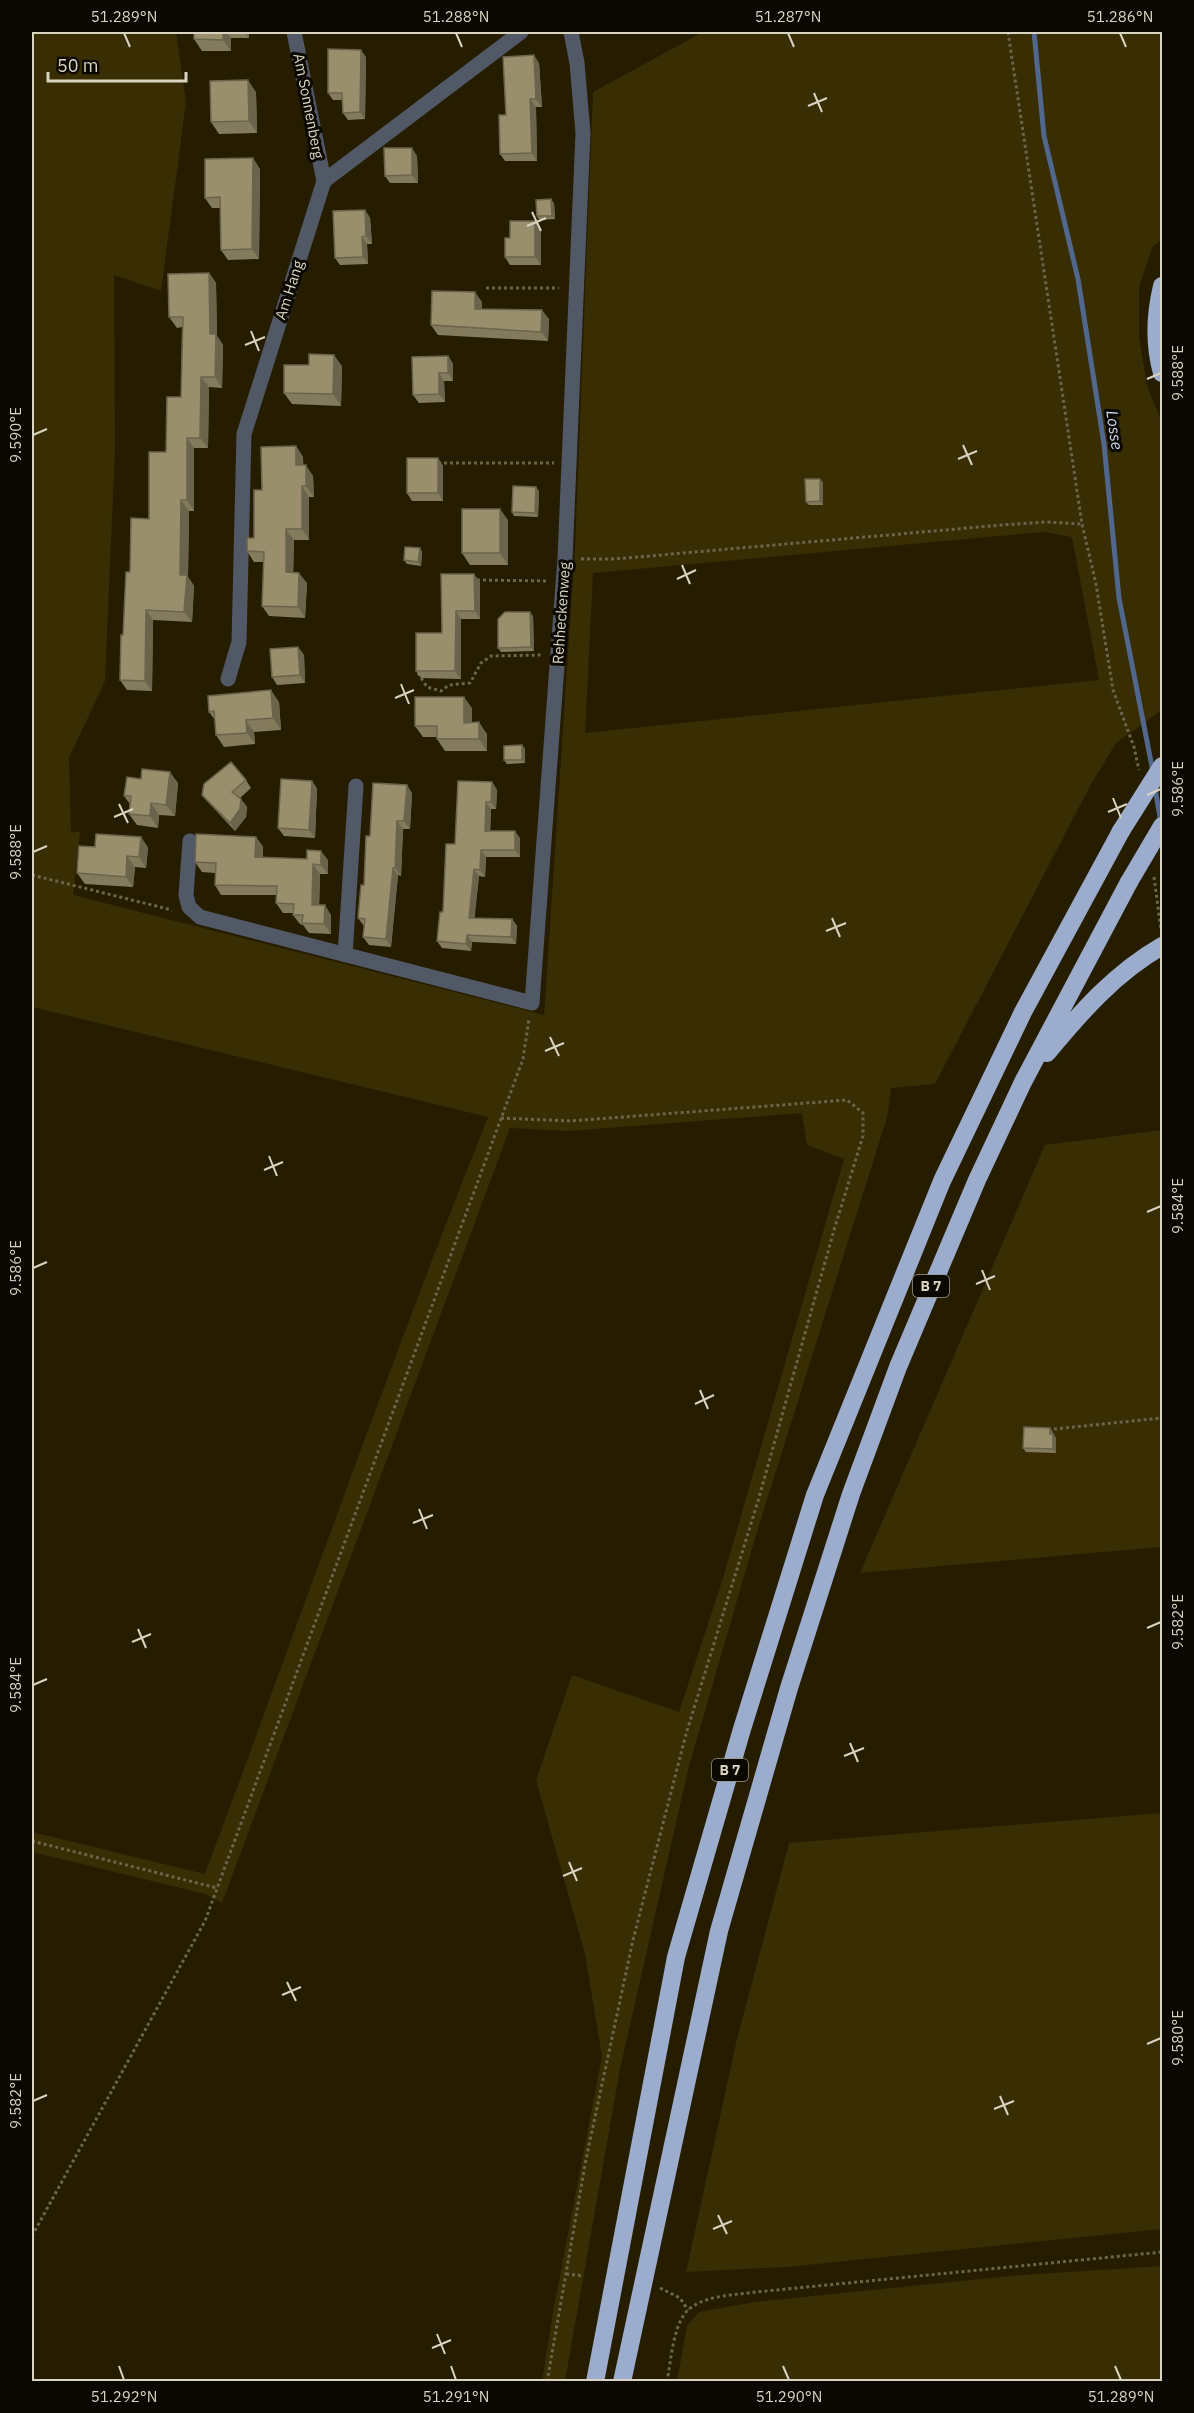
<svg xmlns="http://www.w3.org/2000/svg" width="1194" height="2413" font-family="'IBM Plex Sans',sans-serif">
<rect width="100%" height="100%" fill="#261d00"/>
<path fill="#382d03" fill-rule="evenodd" d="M32,32H176L186,102L161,291L114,275L115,449L105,681L69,758L71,832H80L73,895L544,1015L575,548L593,92L703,32H1162V239L1152,248L1139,287V337L1147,386L1162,422V710L1116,743L1090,786L935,1084L891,1088L888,1114L756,1535L689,1766L620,2069L565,2381H542L554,2307L602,2056L585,1954L536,1780L572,1675L679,1712L723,1578L844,1159L807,1145L802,1113L568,1131L510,1128L222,1903L205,1894L32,1852V1832L205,1874C299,1622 388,1367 488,1117L32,1007ZM1044,532L1072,537L1099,680L585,733L593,573Z
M1162,1130V1547L860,1573L1045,1145Z
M1162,1813V2229L786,2267L686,2272L737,2039L789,1843Z
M1162,2266V2381H677L687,2326L699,2312L755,2302L1010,2276Z"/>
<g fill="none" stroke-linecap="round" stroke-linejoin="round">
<path stroke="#52678d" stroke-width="5" d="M1034,32L1044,136L1078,279L1104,444L1119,598L1153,772
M1155,788L1161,823"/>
<path stroke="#6c654c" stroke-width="3" stroke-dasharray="3 3" stroke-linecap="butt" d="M1008,32L1082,524L1096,584L1113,690L1134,747L1139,770
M486,288H559
M438,463H554
M581,559H615L1002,525L1046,522L1082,524
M477,580L549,581
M418,673L427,687L441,691L449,685L470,683L481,663L491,656L541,655
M32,875L172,910
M1154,877L1161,930
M501,1118L570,1121L847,1100L863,1113V1136L834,1230L758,1501L686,1734L633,1940L586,2159L547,2382
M1054,1429L1162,1418
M32,1841L217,1888
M32,2236L205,1921L523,1059L529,1019
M566,2274L584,2276
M660,2288L680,2298L688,2310
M667,2382C671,2361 673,2324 688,2310C704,2295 736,2295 756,2292L1162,2252"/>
<path stroke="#525966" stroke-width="15" d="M294,32L324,181
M228,679L239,642L244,434L324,181L521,32
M190,841L186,895L189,907L200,917L532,1003L565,558L583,133L577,63L571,32
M345,955L356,786"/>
<path stroke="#9baccc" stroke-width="18" d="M1162,286C1155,315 1154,344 1162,373
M1047,1053C1081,1012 1115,973 1162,946
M595,2382L676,1957L742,1729L815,1495L942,1181L1023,1012L1121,831
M622,2382L719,1931L789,1688L851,1494L898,1367L977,1180L1023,1082L1129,882"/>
<path stroke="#9baccc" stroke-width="18" d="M1121,831L1162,766
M1129,882L1162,826"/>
</g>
<path fill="#847b5d" d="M194,32H249V38H231V51H202L194,39Z
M366,57L365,119L348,120L343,113V100H333L328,93Z
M539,63L542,107H536L537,161H505L500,154L506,115Z
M256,92L257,133L219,134L211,122Z
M417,156L418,183H390L385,176Z
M260,169L259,259L228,260L221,250L220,208H212L205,198Z
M554,203L555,219L539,220L537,216Z
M365,210L370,218L372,244H367L368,264L340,265L335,258Z
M541,228V265H510L505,257L510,238Z
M209,273L216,283L217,336L223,345L222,388L209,387L208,448H194V511H189L188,577L194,586L192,622L153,620L152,691L127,690L120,680L123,635L130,572L149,519L181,397L182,327L177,328L169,317Z
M482,302V309L549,319L548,341L438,335L431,325Z
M448,356L453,364V381H444L445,402L419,403L413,395Z
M342,366L341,406L292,404L284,393Z
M296,446L303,457V465L313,476L314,497H309V540H294L293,572L307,583L305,618L269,616L262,606L264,562H254L247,551L254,538L262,490Z
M438,458L443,466V501H412L407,493Z
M820,479L823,483V505H809L806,502Z
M539,491L538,517L514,516L512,512Z
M508,520V565H470L462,553Z
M420,548L422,552L421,566L407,564L404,560Z
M441,574L480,582V619H461V679L421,678L416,671L442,633Z
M533,616L534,651L501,652L498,648Z
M298,647L304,655L305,683L277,685L272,677Z
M279,702L281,730L254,732L255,744L224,747L216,735L215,720L209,712Z
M472,708V723L487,734V751H445L437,739V737H423L415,726Z
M522,745L525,749V763L507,764L504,760Z
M246,780L251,788L240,798L247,807L246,817L235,831L208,802L202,795Z
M492,782L497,790L496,809H491L490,831L520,838V857H486L485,877L479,876L474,918L512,919L517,926L516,944L472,942L471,951L442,948L437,941L455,844Z
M178,783L175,816L159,815L158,828L137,825L129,814L130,804L124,796Z
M317,788L315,838L284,836L278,828Z
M412,793L410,829H403L401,876L398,875L391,947L369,945L363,937L364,926L358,918L364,885L370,836Z
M141,837L148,848L146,868L135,867L133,887L85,884L77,873L95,847Z
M256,837L263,847V857L328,860V874H320L319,905L331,915V934L309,933L303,925L300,924L293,915V913H283L276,903L277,895H221L215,885V873L202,872L195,862Z
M1050,1428L1056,1438V1453L1026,1452L1023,1448Z"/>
<path fill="#6b644c" d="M223,32H227L231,38V51L223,40Z
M244,32H249V38Z
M361,50L366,57L365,119L360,112Z
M534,55L539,63L542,107L536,99Z
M248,80L256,92L257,133L249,121Z
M530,99L536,107L537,161L532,153Z
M412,148L417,156L418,183L412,175Z
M253,158L260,169L259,259L252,249Z
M551,199L554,203L555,219L552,216Z
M365,210L370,218L372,244L366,236Z
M535,221L541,228V265L535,257Z
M362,237L367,244L368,264L363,257Z
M209,273L216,283L217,336L223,345L222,388L215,377L210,334Z
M475,292L482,302V318L475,309Z
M542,310L549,319L548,341L541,332Z
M334,355L342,366L341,406L333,394Z
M448,356L453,364V381L448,373Z
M439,373L444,381L445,402L439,394Z
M201,377L209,387L208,448L200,438Z
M187,438L194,448V511L187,500Z
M296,446L303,457L304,476L296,465Z
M438,458L443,466V501L438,493Z
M306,465L313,476L314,497L306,486Z
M820,479L823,483V505L820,501Z
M302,486L309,497V540L302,529Z
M536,487L539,491L538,517L535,513Z
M181,500L189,511L188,577L194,586L192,622L184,612L180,575Z
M500,509L508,520V565L500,553Z
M286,529L294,540L293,583L286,572Z
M420,548L422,552L421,566L418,562Z
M299,573L307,583L305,618L298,607Z
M474,574L480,582V619L475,611Z
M146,610L153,620L152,691L145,681Z
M456,611L461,619V679L455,671Z
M530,612L533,616L534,651L531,647Z
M298,647L304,655L305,683L300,675Z
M271,690L279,702L281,730L273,718Z
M464,697L472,708V734L464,723Z
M246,720L254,732L255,744L247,733Z
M479,722L487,734V751L479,739Z
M522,745L525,749V763L522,760Z
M170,772L178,783L175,816L166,805Z
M312,781L317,788L315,838L309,830Z
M492,782L497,790L496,809L491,802Z
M407,785L412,793L410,829L404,821Z
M241,799L247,807L246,817L235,831L230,823Z
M486,802L491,809L490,839L485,831Z
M151,803L159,815L158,828L150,816Z
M397,821L403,829L401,876L395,868Z
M515,831L520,838V857L515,850Z
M141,837L148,848L146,868L139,857Z
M256,837L263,847L262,867L255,857Z
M481,850L486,857L485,877L480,870Z
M321,851L328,860V874L321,865Z
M127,856L135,867L133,887L126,877Z
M313,864L320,874L319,914L312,905Z
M393,868L398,875L391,947L386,939Z
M474,869L479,876L474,925L469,918Z
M325,905L331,915V934L324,924Z
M512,919L517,926L516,944L511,937Z
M467,935L472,942L471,951L466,944Z
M1050,1428L1053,1432V1437V1434L1056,1438V1453L1053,1449Z"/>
<path fill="#998f6c" stroke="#6b644c" stroke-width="1.5" d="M194,32H223V40L194,39Z
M328,49L361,50L360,112L343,113L342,93H328Z
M534,55L536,99H530L532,153L500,154L499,115H506L503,57Z
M248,80L249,121L211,122L210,81Z
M384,148H412V175L385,176Z
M253,158L252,249L221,250L220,197L205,198V159Z
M551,199L552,216H537L536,200Z
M365,210L366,236L362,237L363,257L335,258L333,211Z
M510,221H535V257H505V238H510Z
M209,273L210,334H216L215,377H201L200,438H187V500H181L180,575H187L184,612L146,610L145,681L120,680L121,635H123L126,572H130L131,518L149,519V452H166L167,397H181L183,317H169L168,274Z
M432,291L475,292V309L542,310L541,332L431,325Z
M309,354L334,355L333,394L284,393V365H309Z
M448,356V373H439V394L413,395L412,357Z
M296,446V465H306V486H302V529H286V572L299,573L298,607L262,606L264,552L247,551V538H254V490H262L261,447Z
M407,458H438V493H407Z
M805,479H820V501L806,502Z
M513,486L536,487L535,513L512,512Z
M462,509H500V553H462Z
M405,547L420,548L418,562L404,560Z
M441,574H474L475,611H456L455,671H416V633H442Z
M505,612H530L531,647L498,648V619Z
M298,647L300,675L272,677L270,649Z
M271,690L273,718L246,720L247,733L216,735L214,711L209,712L208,696Z
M415,697H464V723L479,722V739H437V726H415Z
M522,745V760H504V746Z
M231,762L246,780L232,792L241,799L240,809L230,823L202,795L204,784Z
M142,769L170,772L166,805L151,803L150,816L129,814L131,796H124L127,777L141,779Z
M281,779L312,781L309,830L278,828Z
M458,781L492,782L491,802H486L485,831H515V850H481L480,870L474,869L469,918L512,919L511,937L467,935L466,944L437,941L440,912H443L446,844H455Z
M373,783L407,785L404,821H397L395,868H393L386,939L363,937L365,919L358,918L361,885H364L366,836H370Z
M96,834L141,837L139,857L127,856L126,877L77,873L79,846L95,847Z
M196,834L256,837L255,857L307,859V850L321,851V865L313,864L312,905H325L324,924L302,923L303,915H293L294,904L276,903L277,886L215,885L216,863L195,862Z
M1024,1427L1050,1428V1434H1053V1449L1023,1448Z"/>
<path fill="none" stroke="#d9d4c2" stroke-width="2" d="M124,33L130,47M456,33L462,47M788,33L794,47M1120,33L1126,47M814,93L822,112M808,106L827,98M532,212L541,231M527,226L546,218M251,331L259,351M245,345L265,337M1147,379L1161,373M33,435L47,429M963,445L972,465M958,459L977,451M682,565L690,584M677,579L696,570M401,684L409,704M395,698L414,690M1147,795L1161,789M1113,798L1121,818M119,804L128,823M1108,812L1127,804M114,817L133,809M33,852L47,846M832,918L840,937M826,931L846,923M550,1037L559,1056M545,1051L564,1043M269,1156L277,1176M264,1170L283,1162M1147,1212L1161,1206M33,1268L47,1262M982,1270L990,1290M976,1284L995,1276M700,1390L708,1409M695,1404L714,1395M419,1509L427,1529M413,1523L433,1515M1147,1628L1161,1622M138,1629L146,1648M132,1642L151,1634M33,1685L47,1679M850,1743L858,1762M844,1756L864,1748M569,1862L577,1881M563,1876L582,1868M287,1982L296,2001M282,1995L301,1987M1147,2044L1161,2038M1000,2096L1008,2115M33,2101L47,2095M994,2109L1014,2101M718,2215L727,2234M713,2229L732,2221M437,2334L445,2354M432,2348L451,2340M119,2366L124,2380M451,2366L456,2380M783,2366L789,2380M1115,2366L1121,2380"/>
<g text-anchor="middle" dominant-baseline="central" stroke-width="6" stroke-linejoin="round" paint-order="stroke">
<g fill="#0b0801" stroke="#9b9788" stroke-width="1.5">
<rect x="913" y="1275" width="36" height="22" rx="4.5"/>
<rect x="712" y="1759" width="36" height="22" rx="4.5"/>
</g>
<g font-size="14" font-weight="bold" fill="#d9d4c2">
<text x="931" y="1286">B 7</text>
<text x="730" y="1770">B 7</text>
</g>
<g font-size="15" fill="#d9d4c2" stroke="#0b0801">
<text transform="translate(309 106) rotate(79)">Am Sonnenberg</text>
<text transform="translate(289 290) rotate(-72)">Am Hang</text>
<text transform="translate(561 613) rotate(-86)">Rehheckenweg</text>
</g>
<g font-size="16" font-style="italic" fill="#cddaf4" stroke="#0b0801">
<text transform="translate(1115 430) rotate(82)">Losse</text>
</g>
</g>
<rect width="1194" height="2413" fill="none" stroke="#0b0801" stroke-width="66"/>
<path d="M48 72v9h138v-9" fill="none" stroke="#d9d4c2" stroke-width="3"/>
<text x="57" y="72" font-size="18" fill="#d9d4c2" stroke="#0b0801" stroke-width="4.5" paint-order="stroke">50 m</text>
<rect x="33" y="33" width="1128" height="2347" fill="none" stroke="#d9d4c2" stroke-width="2"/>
<g font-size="15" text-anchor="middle" fill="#d9d4c2">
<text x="124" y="22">51.289°N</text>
<text x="456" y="22">51.288°N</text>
<text x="788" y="22">51.287°N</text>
<text x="1120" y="22">51.286°N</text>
<text transform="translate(1178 373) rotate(-90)" y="5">9.588°E</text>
<text transform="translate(16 435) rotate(-90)" y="5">9.590°E</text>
<text transform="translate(1178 789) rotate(-90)" y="5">9.586°E</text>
<text transform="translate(16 852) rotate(-90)" y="5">9.588°E</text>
<text transform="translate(1178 1206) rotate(-90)" y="5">9.584°E</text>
<text transform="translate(16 1268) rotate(-90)" y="5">9.586°E</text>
<text transform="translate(1178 1622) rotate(-90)" y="5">9.582°E</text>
<text transform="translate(16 1685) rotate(-90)" y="5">9.584°E</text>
<text transform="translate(1178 2038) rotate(-90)" y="5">9.580°E</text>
<text transform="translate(16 2101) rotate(-90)" y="5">9.582°E</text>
<text x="124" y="2402">51.292°N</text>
<text x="456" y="2402">51.291°N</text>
<text x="789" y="2402">51.290°N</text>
<text x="1121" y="2402">51.289°N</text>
</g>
</svg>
